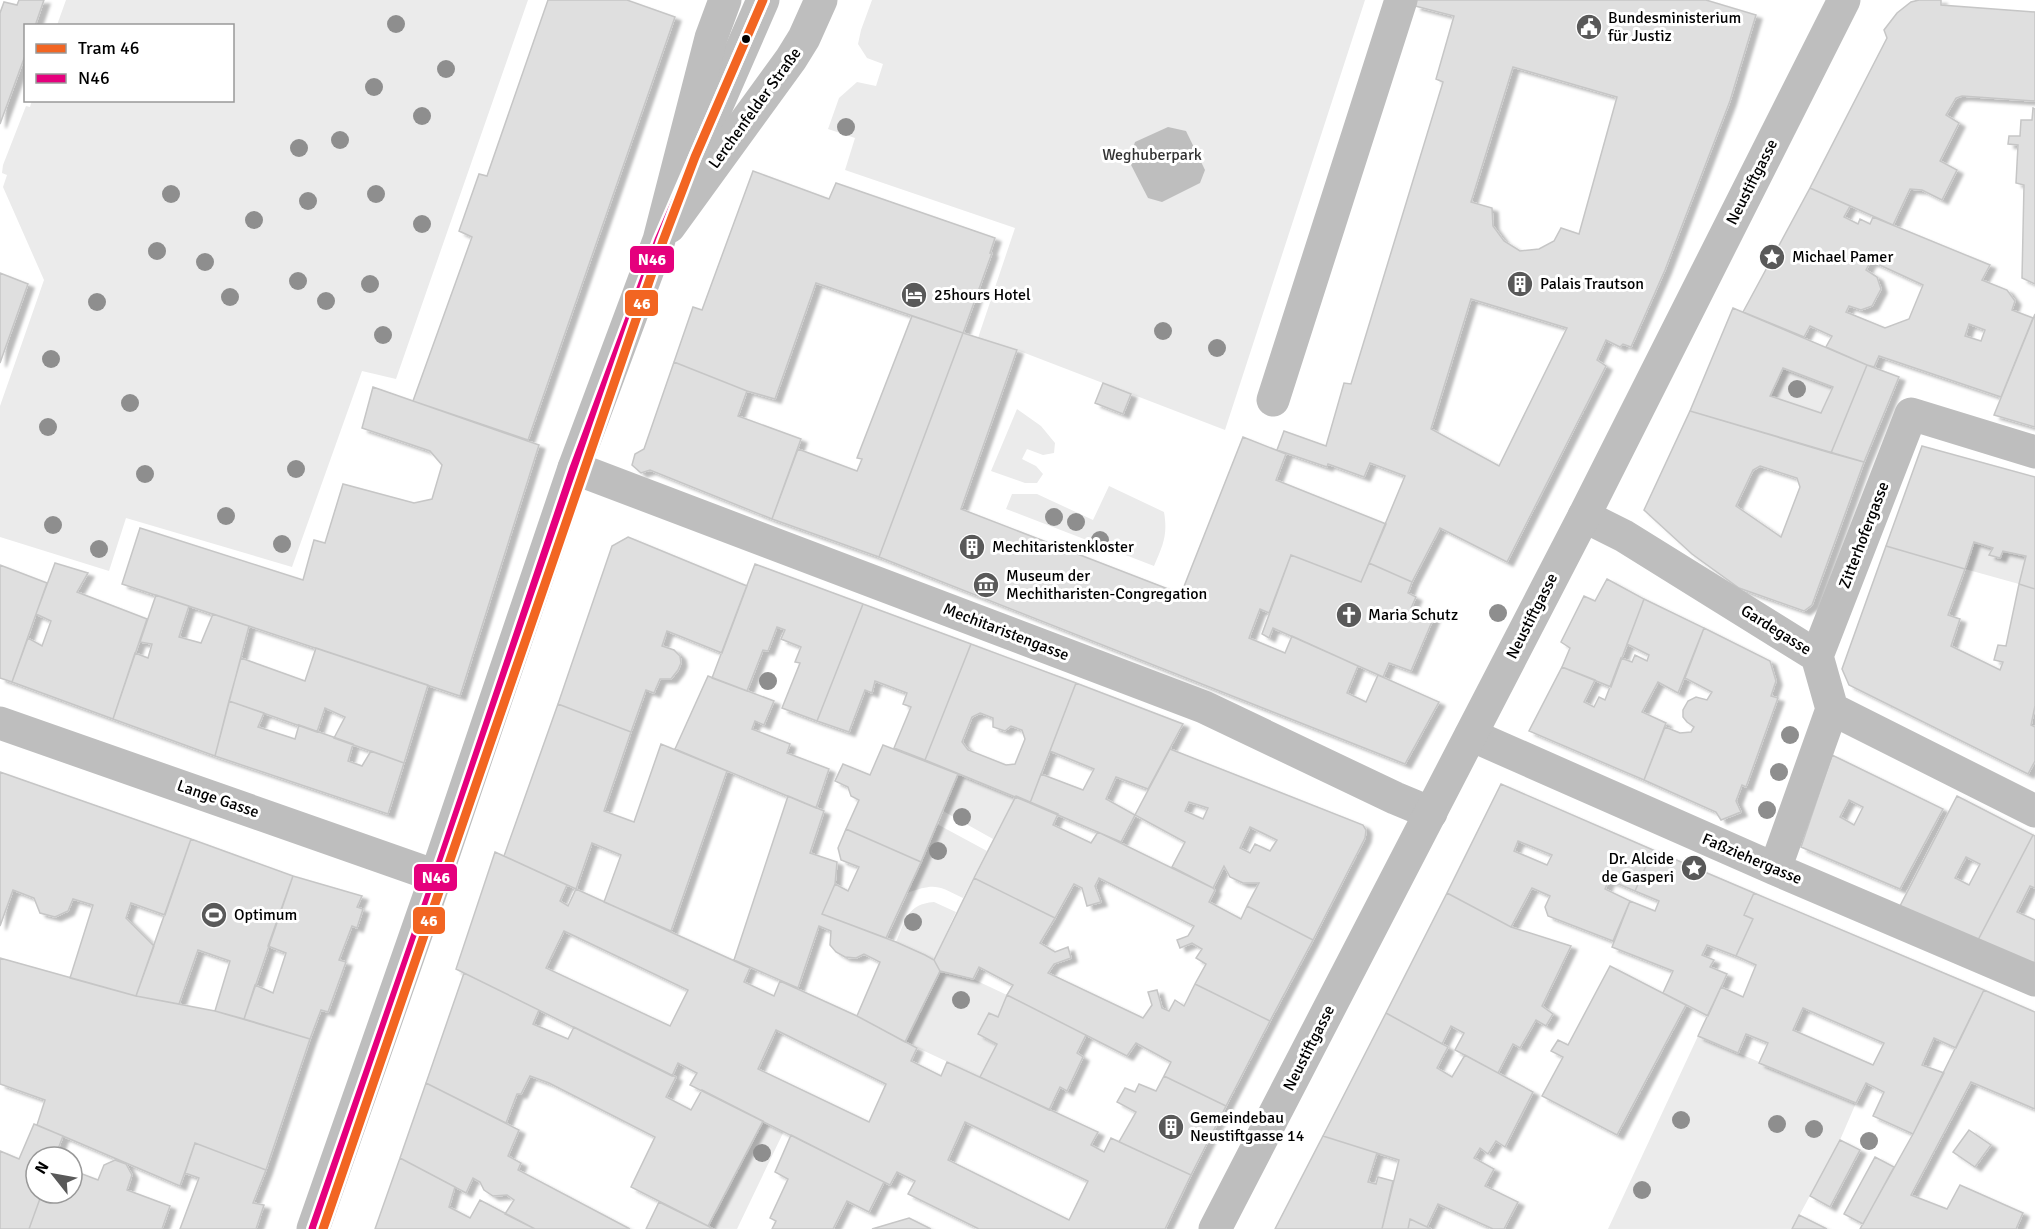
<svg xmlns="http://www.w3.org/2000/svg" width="2035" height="1229" font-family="Signika,sans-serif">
<defs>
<filter id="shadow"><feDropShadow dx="6" dy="4" stdDeviation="1.5" flood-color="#0004"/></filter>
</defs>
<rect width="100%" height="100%" fill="#fff"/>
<path fill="#ebebeb" d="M66,0H528L396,379L362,371L292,567L126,518L109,571L0,537V406L44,280L3,187L7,175L2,173L3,165L26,106L30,107L32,100H232V26L57,25Z
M872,0H1365L1225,430L1017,350L978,338L1015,228L845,170L855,138L828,129L839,98L857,82L876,86L883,64L867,58L858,44L861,30Z
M1783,368L1833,387L1821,413L1770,396Z
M1017,409L1041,426L1055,443L1054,453L1043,455L1027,449L1022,459L1036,466L1043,474L1037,483H1025L991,471Z
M1109,486L1164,512C1168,535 1163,545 1154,566L1006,509L1012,494H1037L1093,520Z
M1974,542L1993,548L1989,555L2000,558L2003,551L2026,556L2019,584L1965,569Z
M958,774L1016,796L993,839L943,811Z
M937,824L987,851L963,898C937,885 935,883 907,893Z
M934,902L956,912L934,960L896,942C906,920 907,904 934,902Z
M940,971L973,979L1007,995L998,1017L989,1013L978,1034L997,1044L980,1077L905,1042Z
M1698,1036L1856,1103L1840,1140L1792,1229H1608Z
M763,1121L784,1131L737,1229H713L708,1226Z"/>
<path fill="#bebebe" d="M1168,127L1186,131L1205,170L1200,183L1162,202L1148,198L1129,161L1135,142Z"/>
<path fill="#dfdfdf" stroke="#c6c6c6" stroke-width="1.5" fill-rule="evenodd" filter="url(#shadow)" d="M19,0H44L35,26H26V53L0,124V13L4,2L17,5Z
M548,0H627L675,17L528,440L413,401L472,237L459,231L479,174L487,176Z
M1417,0H1706L1756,15L1730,101L1665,270L1631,347L1623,344L1620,347L1606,340L1597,360L1606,366L1507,562L1440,528L1412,582L1369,563L1405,476L1370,463L1364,477L1328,464L1327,467L1277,450L1284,431L1326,446L1344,383L1351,384L1443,82L1436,79L1454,16L1415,6ZM1513,67L1617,97L1579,234L1561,228L1554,241L1539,249L1520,251L1504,241L1493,226L1492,208L1471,202ZM1471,299L1567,328L1499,466L1431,429Z
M1919,0H1941V5L2035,12V101L1962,96L1956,98L1946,115L1959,123L1940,161L1957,170L1942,200L1922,190L1910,189L1893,225L1810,188L1887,38L1884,30L1897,13L1911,2Z
M2033,108L2035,109V284L2022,278L2024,185L2016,183L2018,145L2008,144L2009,136H2020L2021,120H2032Z
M753,171L829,199L836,183L995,238L990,253H992L963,333L816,283L775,399L747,391L674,362L693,307L702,310Z
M1810,188L1850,206L1844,217L1858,224L1860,219L1870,224L1873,217L1990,265L1982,280L2007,290L2015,301L2012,310L2033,318L2001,397L1879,356L1874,367L1867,365L1826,347L1832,336L1810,326L1804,337L1743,312ZM1871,261L1923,285L1909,319L1885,328L1846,312L1849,306L1861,310L1872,306L1881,289L1877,277L1866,270ZM1969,324L1985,330L1981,341L1965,336Z
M0,273L28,284L0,363Z
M1733,308L1867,365L1831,453L1690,411ZM1783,368L1833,387L1821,413L1770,396Z
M2035,314V427L1994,415Z
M912,316L963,333L879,557L772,519L798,449L857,471L862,459L857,458Z
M963,333L1017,350L961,509L1181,594L1243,437L1286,454L1276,480L1386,524L1361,582L1291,555L1269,613L1260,609L1249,638L1285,653L1292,636L1358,666L1347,693L1366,702L1378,675L1439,702L1405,764L879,557Z
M674,362L747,391L738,416L801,439L772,519L650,470L641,473L632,465L635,454L644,449Z
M1867,365L1899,377L1864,462L1831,453Z
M1103,383L1131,394L1123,414L1095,403Z
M373,387L539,445L460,696L122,584L140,528L303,580L314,540L325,543L343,484L414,503L432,499L442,465L430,451L362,428Z
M1690,411L1864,462L1812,605L1804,611L1739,588L1692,554L1644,510ZM1760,466L1797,478L1800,487L1781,537L1736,506L1753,470Z
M1922,446L2035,477V589L2019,584L2026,556L2003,551L2000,558L1989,555L1993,548L1974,542L1965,569L1886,546Z
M628,537L747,586L722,653L667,631L662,646L674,650L680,656L681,663L678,670L671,679H660L654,693L646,690L631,732L558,704L612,546Z
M1886,546L1965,569L1948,615L1960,619L1951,646L2000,670L2003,662L1994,660L1998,645L2006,646L2019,584L2035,589V706L2031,725L2035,727V761L2028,774L1849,685L1842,669Z
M1291,555L1361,582L1369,563L1412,582L1408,593L1416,597L1411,608L1434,617L1411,671L1389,663L1383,677L1273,628L1269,638L1262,634Z
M55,563L88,573L77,592L147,619L113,719L12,682L28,638L42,646L51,621L36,614Z
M755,564L863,604L817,721L782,708L800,663L795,662L801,647L781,639L785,630L777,627L768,651L763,650L747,691L712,678Z
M0,565L47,583L12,682L0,678Z
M1607,579L1644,599L1611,687L1562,667L1570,648L1561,642L1584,596L1595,601Z
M156,595L189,606L179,637L201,643L213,614L249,626L215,756L113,719L135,653L148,658L152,644L140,642Z
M1644,599L1704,628L1678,693L1658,682L1642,712L1666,723L1644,780L1529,731L1562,667L1595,680L1584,702L1594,707L1599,697L1605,700L1621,658L1632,662L1635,655L1647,661L1649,655L1627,644Z
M863,604L971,644L925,760L894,748L911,707L903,704L907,693L875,681L872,693L865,690L849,732L817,721Z
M1704,628L1770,661L1776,681L1771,696L1778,698L1746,787L1742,785L1736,801L1741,812L1721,820L1716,812L1644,780L1665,727L1680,733L1691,732L1694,727L1687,722L1683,717V710L1688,701L1696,697L1707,700L1712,692L1685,678Z
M971,644L1076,683L1030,803L925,760ZM980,713L993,718V727L1005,731L1011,726L1022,730L1025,739L1015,764L1006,765L968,750L962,742L972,717Z
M316,648L428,685L404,763L334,738L345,717L325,708L317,732L229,701L241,658L305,681Z
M708,676L774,701L764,725L755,721L752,729L790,744L787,753L829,769L816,808L675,749Z
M1076,683L1183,724L1148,789L1116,777L1106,799L1135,815L1121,842L1030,803L1041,774L1083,790L1094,769L1050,751Z
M229,701L264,713L258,727L295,739L299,725L353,744L348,761L362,766L371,751L404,763L388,814L215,756Z
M558,704L631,732L604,811L634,822L661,744L727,771L671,931L604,902L621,855L592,843L576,889L504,856Z
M883,745L958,774L921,862L846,829L859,800L851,796L848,787L835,781L843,764L870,775Z
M1170,749L1363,825L1366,830L1365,838L1313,940L1247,906L1259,883H1243L1230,877L1224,866L1213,888L1172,867L1185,842L1135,815ZM1189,802L1208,808L1203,819L1185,811ZM1250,827L1277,840L1270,851L1255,844L1250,853L1240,848Z
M1832,755L1943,809L1900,889L1801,847ZM1849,800L1863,807L1854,825L1840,817Z
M0,772L191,839L165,915L131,903L126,918L154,946L136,996L70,978L93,905L73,899L68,911L55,917L40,913L34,898L13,890L0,926Z
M1501,784L1653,850L1635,891L1609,880L1605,889L1630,901L1613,941L1548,916L1545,907L1550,896L1532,888L1511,927L1447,893ZM1518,841L1552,855L1547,865L1514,851Z
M788,796L824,811L810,853L837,862L835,884L822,914L896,942L925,955L934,960L940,971L905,1042L857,1016L880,962L864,954L856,958L845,957L836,952L830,945L831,931L819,926L798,988L734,960Z
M1016,796L1058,814L1053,825L1091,843L1098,832L1213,888L1215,890L1209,902L1241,919L1247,906L1313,940L1270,1021L1195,984L1206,964L1196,958L1202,949L1192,943L1180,948L1177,940L1188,936L1194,926L1099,878L1095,886L1101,902L1087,906L1082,888L1074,884L1055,918L974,878Z
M1957,796L2033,835L1978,940L1900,906ZM1966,857L1980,864L1969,885L1955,878Z
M846,829L921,862L886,938L822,914L835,884L848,891L859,867L841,860L838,848Z
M2033,835L2035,836V888L2030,886L2017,912L2035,920V966L1978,940Z
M191,839L293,876L244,1019L215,1011L230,961L198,950L179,1004L136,996Z
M1653,850L1754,893L1744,915L1753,919L1736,956L1707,945L1702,955L1714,960L1710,967L1727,974L1708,1016L1663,993L1673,971L1612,947L1630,901L1655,911L1659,901L1635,891Z
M495,852L567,885L560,901L568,906L576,889L750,968L744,982L774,996L780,981L857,1016L917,1048L911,1061L941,1076L947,1062L1098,1132L1091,1145L1104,1152L1111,1138L1191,1175L1165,1229H979L908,1194L915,1181L897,1172L890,1185L690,1085L697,1073L678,1063L672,1076L456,969ZM564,931L688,990L670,1026L546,968ZM776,1030L886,1084L869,1122L758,1069ZM965,1122L1088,1181L1069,1220L948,1160Z
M293,876L362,896L357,907L363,909L357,928L352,926L339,960L346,962L328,1012L321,1010L310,1039L244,1019L255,985L273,993L286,953L268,946Z
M974,878L1055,918L1040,943L1055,952L1068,947L1071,958L1054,964L1048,973L1143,1018L1152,1005L1148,992L1157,990L1162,1008L1169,1011L1175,1000L1184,1006L1195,984L1270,1021L1226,1106L1164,1076L1171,1062L1136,1043L1127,1056L1007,995L1013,985L979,967L973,979L940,971L934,960Z
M1447,893L1511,927L1571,946L1542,1006L1553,1014L1546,1026L1536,1020L1520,1048L1513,1044L1498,1073L1455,1050L1464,1033L1451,1026L1442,1044L1386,1013Z
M1754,893L1984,990L1956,1048L1934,1038L1922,1065L1944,1073L1913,1134L1873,1116L1884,1092L1866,1083L1856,1103L1759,1063L1768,1043L1746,1034L1738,1053L1698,1036L1721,987L1743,997L1756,965L1736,956L1753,919L1744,915ZM1803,1008L1884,1043L1873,1065L1793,1030Z
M0,958L136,996L215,1011L310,1039L266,1170L195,1143L180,1186L37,1125L45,1100L0,1084Z
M1610,966L1686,1005L1617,1135L1542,1096L1563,1057L1551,1051L1558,1040L1568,1045Z
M464,973L539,1010L533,1024L568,1039L574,1027L676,1077L666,1097L691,1110L702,1090L763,1121L708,1226L631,1187L655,1137L549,1083L530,1076L521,1094H517L506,1123L426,1083Z
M1984,990L2035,1012V1109L1971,1082L1911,1195L1947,1209L1960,1185L2023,1213L2016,1229H1860L1913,1134Z
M1007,995L1086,1035L1077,1053L1083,1057L1067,1091L1060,1087L1049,1110L980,1077L997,1044L978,1034L989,1013L998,1017Z
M1386,1013L1448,1047L1437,1068L1452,1077L1465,1055L1533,1092L1505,1147L1496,1141L1488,1154L1480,1148L1474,1158L1494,1169L1485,1186L1518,1202L1504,1229H1493L1438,1204L1427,1227L1410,1219L1408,1229H1382L1399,1160L1323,1136Z
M1164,1076L1226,1106L1191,1175L1119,1142L1136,1112L1117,1102L1125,1088L1135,1092L1139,1084L1156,1091Z
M426,1083L519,1130L508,1156L521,1163L518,1170L630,1229H535L505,1214L514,1200L507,1195L493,1196L484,1190L480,1182L473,1178L466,1193L400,1158Z
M34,1124L63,1136L55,1157H36V1193H42L29,1229H0V1151L19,1159Z
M1969,1130L1991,1145L1975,1167L1953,1152Z
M791,1135L884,1182L869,1212L847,1201L833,1229H772L776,1221L770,1218L788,1179L775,1172Z
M1323,1136L1377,1153L1368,1182L1376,1184L1378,1177L1393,1181L1382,1229H1275Z
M1840,1140L1860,1150L1830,1207L1810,1196Z
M195,1143L266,1170L253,1203L264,1205L256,1229H180L199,1178L185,1173Z
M1875,1157L1894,1167L1863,1224L1844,1214Z
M400,1158L455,1187L449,1207L470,1218L480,1200L535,1229H375Z
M115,1160L126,1164L132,1175L127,1190L170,1206L162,1229H29L42,1193H72V1170L98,1180L104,1165Z
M659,1202L708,1226L713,1229H646Z
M1799,1215L1827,1229H1792Z
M909,1218L931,1229H872Z
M1410,1219L1427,1227L1431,1229H1408Z"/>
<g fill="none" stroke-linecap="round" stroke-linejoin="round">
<path stroke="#bebebe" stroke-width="33" d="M684,181L763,0
M1273,400L1401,0
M574,468L1204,707L1395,798L1431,813
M1584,516L1624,536L1817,656L1832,709L2035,811
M1817,656L1911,414L2035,452
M0,723L436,876
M1471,735L1775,869L2035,980
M1775,869L1832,709"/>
<path stroke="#bebebe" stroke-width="33" d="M669,227L791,59L804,38L821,0
M313,1229L431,891L574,468L659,240L711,38L725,0
M1215,1229L1584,516L1844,0"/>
<g stroke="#fff" stroke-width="14">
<path id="bus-1" d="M313,1229L431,891L574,468L659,240L763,0"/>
</g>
<use href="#bus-1" stroke="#e5007d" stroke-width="9"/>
<g stroke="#fff" stroke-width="14">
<path id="tram-1" d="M323,1229L663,241L695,157L763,0"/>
</g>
<use href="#tram-1" stroke="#f26522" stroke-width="9"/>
</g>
<g fill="#8e8e8e">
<circle cx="396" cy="24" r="9"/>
<circle cx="446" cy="69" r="9"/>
<circle cx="374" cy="87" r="9"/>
<circle cx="422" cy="116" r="9"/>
<circle cx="846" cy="127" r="9"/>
<circle cx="340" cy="140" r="9"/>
<circle cx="299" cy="148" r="9"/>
<circle cx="171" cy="194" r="9"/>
<circle cx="376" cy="194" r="9"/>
<circle cx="308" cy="201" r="9"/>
<circle cx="254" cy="220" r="9"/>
<circle cx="422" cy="224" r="9"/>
<circle cx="157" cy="251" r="9"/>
<circle cx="205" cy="262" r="9"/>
<circle cx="298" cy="281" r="9"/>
<circle cx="370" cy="284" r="9"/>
<circle cx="230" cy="297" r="9"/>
<circle cx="326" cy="301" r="9"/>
<circle cx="97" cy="302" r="9"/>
<circle cx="1163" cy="331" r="9"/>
<circle cx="383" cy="335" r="9"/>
<circle cx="1217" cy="348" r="9"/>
<circle cx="51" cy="359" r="9"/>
<circle cx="1797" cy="389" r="9"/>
<circle cx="130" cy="403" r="9"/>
<circle cx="48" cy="427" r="9"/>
<circle cx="296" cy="469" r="9"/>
<circle cx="145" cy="474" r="9"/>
<circle cx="226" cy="516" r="9"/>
<circle cx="1054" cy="517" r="9"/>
<circle cx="1076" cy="522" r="9"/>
<circle cx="53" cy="525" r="9"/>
<circle cx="1100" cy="540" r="9"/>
<circle cx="282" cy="544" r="9"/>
<circle cx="99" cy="549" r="9"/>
<circle cx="1498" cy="613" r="9"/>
<circle cx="768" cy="681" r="9"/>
<circle cx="1790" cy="735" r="9"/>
<circle cx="1779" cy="772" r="9"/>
<circle cx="1767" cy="810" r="9"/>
<circle cx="962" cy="817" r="9"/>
<circle cx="938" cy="851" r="9"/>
<circle cx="913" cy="922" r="9"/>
<circle cx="961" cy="1000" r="9"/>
<circle cx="1681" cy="1120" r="9"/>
<circle cx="1777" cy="1124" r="9"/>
<circle cx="1814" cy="1129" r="9"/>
<circle cx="1869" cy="1141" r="9"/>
<circle cx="762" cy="1153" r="9"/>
<circle cx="1642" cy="1190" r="9"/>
</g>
<defs>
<g id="civic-disc" transform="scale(1.35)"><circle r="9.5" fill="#595959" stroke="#fff"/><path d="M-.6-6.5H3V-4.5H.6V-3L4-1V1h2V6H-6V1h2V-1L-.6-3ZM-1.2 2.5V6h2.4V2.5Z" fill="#fff"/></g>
<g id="sight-disc" transform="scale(1.35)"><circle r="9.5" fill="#595959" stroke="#fff"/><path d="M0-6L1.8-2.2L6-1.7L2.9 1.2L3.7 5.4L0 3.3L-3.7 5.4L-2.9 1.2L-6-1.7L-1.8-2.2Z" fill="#fff"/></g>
<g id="building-disc" transform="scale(1.35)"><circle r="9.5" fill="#595959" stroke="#fff"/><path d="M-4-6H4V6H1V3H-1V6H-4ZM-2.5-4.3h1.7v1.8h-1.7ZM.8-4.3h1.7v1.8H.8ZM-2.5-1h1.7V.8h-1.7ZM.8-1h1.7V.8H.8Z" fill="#fff"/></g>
<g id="hotel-disc" transform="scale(1.35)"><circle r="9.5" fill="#595959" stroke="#fff"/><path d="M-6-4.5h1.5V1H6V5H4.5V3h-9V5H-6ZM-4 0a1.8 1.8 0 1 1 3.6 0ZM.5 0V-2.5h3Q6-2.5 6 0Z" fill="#fff"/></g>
<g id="museum-disc" transform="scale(1.35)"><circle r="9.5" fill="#595959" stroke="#fff"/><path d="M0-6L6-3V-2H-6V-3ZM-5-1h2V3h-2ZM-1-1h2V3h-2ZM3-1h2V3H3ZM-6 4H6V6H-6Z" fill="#fff"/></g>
<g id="church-disc" transform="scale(1.35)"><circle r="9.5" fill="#595959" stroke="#fff"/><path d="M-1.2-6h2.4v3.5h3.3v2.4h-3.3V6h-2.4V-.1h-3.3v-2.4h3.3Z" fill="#fff"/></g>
<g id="stadium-disc" transform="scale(1.35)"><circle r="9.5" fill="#595959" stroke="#fff"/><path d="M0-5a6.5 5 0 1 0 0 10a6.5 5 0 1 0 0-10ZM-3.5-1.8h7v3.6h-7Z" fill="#fff"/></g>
</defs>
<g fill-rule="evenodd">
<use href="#civic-disc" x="1589" y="27"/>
<use href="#sight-disc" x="1772" y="257"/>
<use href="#building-disc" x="1520" y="284"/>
<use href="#hotel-disc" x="914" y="295"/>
<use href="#building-disc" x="972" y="547"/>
<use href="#museum-disc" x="986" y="585"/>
<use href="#church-disc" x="1349" y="615"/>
<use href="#sight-disc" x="1694" y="868"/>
<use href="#stadium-disc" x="214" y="915"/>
<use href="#building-disc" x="1171" y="1127"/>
</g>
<circle fill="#000" stroke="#fff" stroke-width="2" cx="746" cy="39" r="5"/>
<g text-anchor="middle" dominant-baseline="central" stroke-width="6" stroke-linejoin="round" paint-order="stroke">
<g font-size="16" fill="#000" stroke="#fff" text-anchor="start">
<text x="1608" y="18">Bundesministerium<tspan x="1608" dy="18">für Justiz</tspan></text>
<text x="1792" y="257">Michael Pamer</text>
<text x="1540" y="284">Palais Trautson</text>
<text x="934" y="295">25hours Hotel</text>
<text x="992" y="547">Mechitaristenkloster</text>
<text x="1006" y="576">Museum der<tspan x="1006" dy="18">Mechitharisten-Congregation</tspan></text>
<text x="1368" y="615">Maria Schutz</text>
<text x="1674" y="859" text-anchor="end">Dr. Alcide<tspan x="1674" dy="18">de Gasperi</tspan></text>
<text x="234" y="915">Optimum</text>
<text x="1190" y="1118">Gemeindebau<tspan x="1190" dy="18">Neustiftgasse 14</tspan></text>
</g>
<g font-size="16" fill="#000" stroke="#fff">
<text transform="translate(755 108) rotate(-54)">Lerchenfelder Straße</text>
<text transform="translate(1752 182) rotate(-63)">Neustiftgasse</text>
<text transform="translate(1864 535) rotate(-69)">Zitterhofergasse</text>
<text transform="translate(1532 616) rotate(-63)">Neustiftgasse</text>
<text transform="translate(1776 630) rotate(32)">Gardegasse</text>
<text transform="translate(1006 632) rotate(21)">Mechitaristengasse</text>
<text transform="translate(218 799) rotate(19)">Lange Gasse</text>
<text transform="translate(1752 859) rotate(23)">Faßziehergasse</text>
<text transform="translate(1309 1048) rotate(-63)">Neustiftgasse</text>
</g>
<g font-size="16" fill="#323232" stroke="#fff">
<text x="1152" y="155">Weghuberpark</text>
</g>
</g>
<g stroke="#fff" stroke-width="2">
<rect x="629" y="245" width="46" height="29" rx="6" fill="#e5007d"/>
<rect x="624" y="289" width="35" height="28" rx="6" fill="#f26522"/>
<rect x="413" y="863" width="45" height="29" rx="6" fill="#e5007d"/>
<rect x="412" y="906" width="34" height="29" rx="6" fill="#f26522"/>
</g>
<g font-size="16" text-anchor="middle" font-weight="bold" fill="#fff">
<text x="652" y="265">N46</text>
<text x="642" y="309">46</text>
<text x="436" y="883">N46</text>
<text x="429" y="926">46</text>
</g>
<rect x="24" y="24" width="210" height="78" fill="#ffffff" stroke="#999999" stroke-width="1.5"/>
<rect x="36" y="44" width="30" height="9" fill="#f26522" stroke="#999999" stroke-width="1.5"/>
<text x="78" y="54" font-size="18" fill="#000000">Tram 46</text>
<rect x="36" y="74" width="30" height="9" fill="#e5007d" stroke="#999999" stroke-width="1.5"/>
<text x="78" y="84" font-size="18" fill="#000000">N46</text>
<g transform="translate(54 1175) rotate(301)"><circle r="28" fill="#ffffff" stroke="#999999" stroke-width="1.5"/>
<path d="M0-4.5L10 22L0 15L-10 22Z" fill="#595959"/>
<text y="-9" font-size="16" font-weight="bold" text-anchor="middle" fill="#000000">N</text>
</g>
</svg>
